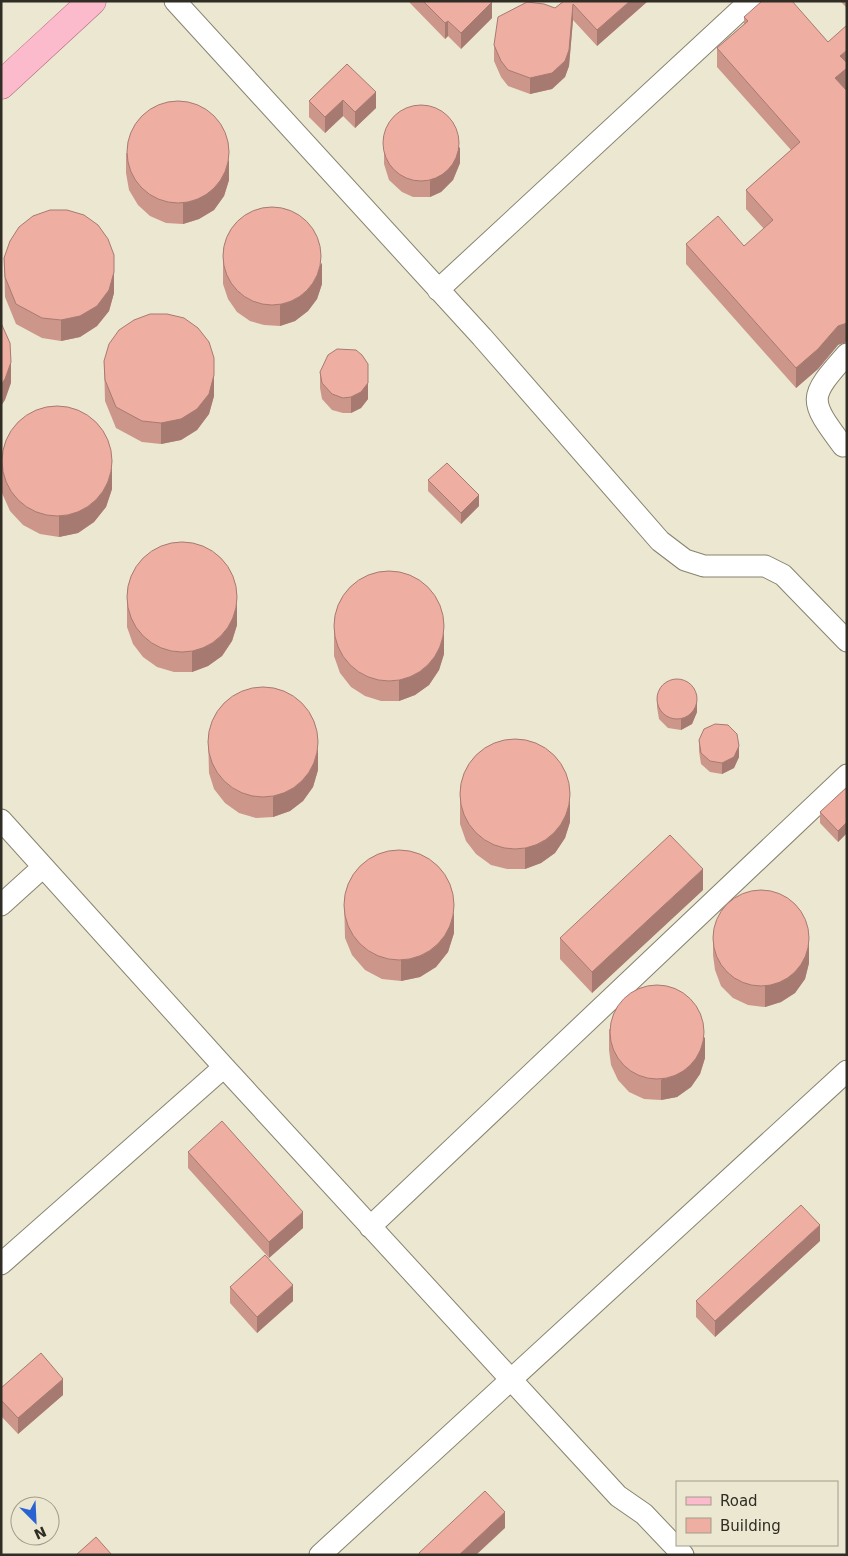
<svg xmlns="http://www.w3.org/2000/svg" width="848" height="1556" font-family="'DejaVu Sans',sans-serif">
<rect width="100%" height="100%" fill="#ece7d1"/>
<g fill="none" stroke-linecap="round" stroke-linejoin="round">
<g stroke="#87836e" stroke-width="23">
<path id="minor" d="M175,1L482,337L660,541L685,560L704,566H765L783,575L847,641
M438,290L750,1
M847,354C808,398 808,399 843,446L847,443
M1,820L224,1067L618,1496L644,1514L683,1555
M1,905L43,867
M370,1227L847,775
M1,1264L224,1067
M320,1555L847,1071"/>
</g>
<g stroke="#b36b7c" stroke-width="29">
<path id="major" d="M1,85L92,1"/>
</g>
<use href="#minor" stroke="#fff" stroke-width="21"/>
<use href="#major" stroke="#fcbacd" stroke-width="28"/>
</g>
<path fill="#cd968b" d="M409,1H491L492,18L461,49L448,36L445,39L409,2Z
M564,1H648L597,46L573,20L569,66L565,77L552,89L530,94L508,86L501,77L494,61V45L555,8Z
M840,1H847V8Z
M744,17L828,42L845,89L838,345L818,369L796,388L686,264V244L744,246L764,229L746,209V190L791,150L717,67V48L744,24Z
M347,64L376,108L355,128L343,116L325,133L309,117V101Z
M384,148L460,163L453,180L441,192L430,197H413L402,192L389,180L384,164Z
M126,153L229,180L224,196L214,210L199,219L183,224L166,223L150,216L138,205L129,190L126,173Z
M223,248L322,284L317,299L308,311L295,321L280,326L264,325L250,321L237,312L228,299L223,284Z
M4,258L114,293L109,311L97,326L80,337L61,341L42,338L16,324L5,297Z
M104,361L214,396L209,414L197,430L181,440L161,444L142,442L116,428L105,401Z
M320,372L368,380V399L361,408L351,413H343L332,410L322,399L320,388Z
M2,453L112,489L106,507L94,522L78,533L59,537L40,534L23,525L10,511L2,493Z
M428,480L479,506L461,524L428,491Z
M127,589L237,625L232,641L222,656L208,666L192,672H174L157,667L143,657L133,644L127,627Z
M334,618L444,654L439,670L429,685L415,695L399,701H381L365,696L351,687L340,673L334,656Z
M657,696L697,712L692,724L681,730L668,728L659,719L657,707Z
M208,735L318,770L313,787L303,801L290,811L273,817L256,818L239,813L225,803L214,789L209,773Z
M699,740L739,757L734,768L722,774L710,772L701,764L699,751Z
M460,786L570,822L565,838L555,853L541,863L525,869H507L491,865L476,854L466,841L460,824Z
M847,787V833L838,842L820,823V812Z
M703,890L592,993L560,959V938Z
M344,898L454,933L448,952L436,967L420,977L401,981L382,979L365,970L352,955L345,938Z
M713,935L809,963L805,979L795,993L781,1002L765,1007L748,1005L733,998L721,986L715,970L713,955Z
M609,1029L705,1058L700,1074L691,1087L677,1097L661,1100L644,1099L629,1092L618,1080L611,1065L609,1050Z
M188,1152L303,1228L269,1258L188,1168Z
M820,1241L715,1337L696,1317V1301Z
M230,1287L293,1301L257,1333L230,1303Z
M1,1388L63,1395L18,1434L1,1416Z"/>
<path fill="#a77a71" d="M630,1H648L597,46V30Z
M492,2V18L461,49V33Z
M573,4V20L569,66L565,77L552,89L530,94V78Z
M448,21V36L445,39V23Z
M847,50V88L835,98V78L840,56Z
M376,92V108L355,128V112Z
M343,100V116L325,133V117Z
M460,147V163L453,180L441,192L430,197V181Z
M229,160V180L224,196L214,210L199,219L183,224V203Z
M322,263V284L317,299L308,311L295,321L280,326V305Z
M114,272V293L109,311L97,326L80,337L61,341V320Z
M847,323V342L838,345L818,369L796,388V368L838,326Z
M11,362V383L5,400L1,406V385Z
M368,364V399L361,408L351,413V397Z
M214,375V396L209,414L197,430L181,440L161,444V423Z
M112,468V489L106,507L94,522L78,533L59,537V516Z
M479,495V506L461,524V513Z
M237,604V625L232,641L222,656L208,666L192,672V651Z
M444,633V654L439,670L429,685L415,695L399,701V680Z
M697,701V712L692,724L681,730V719Z
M739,746V757L734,768L722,774V763Z
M318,749V770L313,787L303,801L290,811L273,817V797Z
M570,801V822L565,838L555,853L541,863L525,869V848Z
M847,822V833L838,842V831Z
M703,869V890L592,993V972Z
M454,913V933L448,952L436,967L420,977L401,981V960Z
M809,943V963L805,979L795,993L781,1002L765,1007V986Z
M705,1037V1058L700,1074L691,1087L677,1097L661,1100V1080Z
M303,1212V1228L269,1258V1242Z
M820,1225V1241L715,1337V1321Z
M293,1285V1301L257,1333V1317Z
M63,1379V1395L18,1434V1418Z
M505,1512V1528L476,1555H459Z"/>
<path fill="#eeafa2" stroke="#a77a71" d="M423,1H491L492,2L461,33L448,21L445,23Z
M564,1H630L597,30L573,4L569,50L565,61L552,73L530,78L508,70L501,61L494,45L498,17L527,2L544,4L555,8Z
M762,1H792L828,42L847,25V50L840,56L847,63V68L835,78L847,91V323L838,326L818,349L796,368L686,244L718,216L744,246L773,220L746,190L800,142L717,48L748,21L744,17Z
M347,64L376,92L355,112L343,100L325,117L309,101Z
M127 152a51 51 0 1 1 102 0a51 51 0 1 1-102 0Z
M383 143a38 38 0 1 1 76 0a38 38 0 1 1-76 0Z
M223 256a49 49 0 1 1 98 0a49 49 0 1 1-98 0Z
M50,210H67L84,215L98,225L108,239L114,255V272L109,290L97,306L80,316L61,320L42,318L16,304L5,277L4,258L10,241L19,227L33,216Z
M150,314H167L184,318L198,328L209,342L214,358V375L209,394L197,409L181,419L161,423L142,421L116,407L105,380L104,361L109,344L119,330L134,320Z
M1,323L10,343L11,362L5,379L1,385Z
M337,349L356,350L362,355L368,364V383L361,392L351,397L343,398L332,394L322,383L320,372L328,355Z
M2 461a55 55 0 1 1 110 0a55 55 0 1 1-110 0Z
M447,463L479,495L461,513L428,480Z
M127 597a55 55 0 1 1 110 0a55 55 0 1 1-110 0Z
M334 626a55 55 0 1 1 110 0a55 55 0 1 1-110 0Z
M657 699a20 20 0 1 1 40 0a20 20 0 1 1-40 0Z
M208 742a55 55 0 1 1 110 0a55 55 0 1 1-110 0Z
M715,724L728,725L737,734L739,746L734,757L722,763L710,761L701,753L699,740L704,729Z
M460 794a55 55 0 1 1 110 0a55 55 0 1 1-110 0Z
M847,787V822L838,831L820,812Z
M670,835L703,869L592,972L560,938Z
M344 905a55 55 0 1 1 110 0a55 55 0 1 1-110 0Z
M713 938a48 48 0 1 1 96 0a48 48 0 1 1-96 0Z
M610 1032a47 47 0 1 1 94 0a47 47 0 1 1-94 0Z
M222,1121L303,1212L269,1242L188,1152Z
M801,1205L820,1225L715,1321L696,1301Z
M265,1255L293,1285L257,1317L230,1287Z
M41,1353L63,1379L18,1418L1,1400V1388Z
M485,1491L505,1512L459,1555H420L419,1553Z
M96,1537L112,1555H76Z"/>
<rect width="848" height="1556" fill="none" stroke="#2f2d24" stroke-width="5"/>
<rect x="676" y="1481" width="162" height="65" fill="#ece7d1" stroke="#a09d8c"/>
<rect x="686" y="1497" width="25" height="8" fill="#fcbacd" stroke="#a09d8c"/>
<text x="720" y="1506" font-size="15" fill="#2f2d24">Road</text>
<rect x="686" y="1518" width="25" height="15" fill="#eeafa2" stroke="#a09d8c"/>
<text x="720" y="1531" font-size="15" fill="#2f2d24">Building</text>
<g transform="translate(35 1521) rotate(156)"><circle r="24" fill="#ece7d1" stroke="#a09d8c"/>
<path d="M0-4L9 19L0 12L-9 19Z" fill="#2963d1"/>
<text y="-8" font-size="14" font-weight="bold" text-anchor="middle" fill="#2f2d24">N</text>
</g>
</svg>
